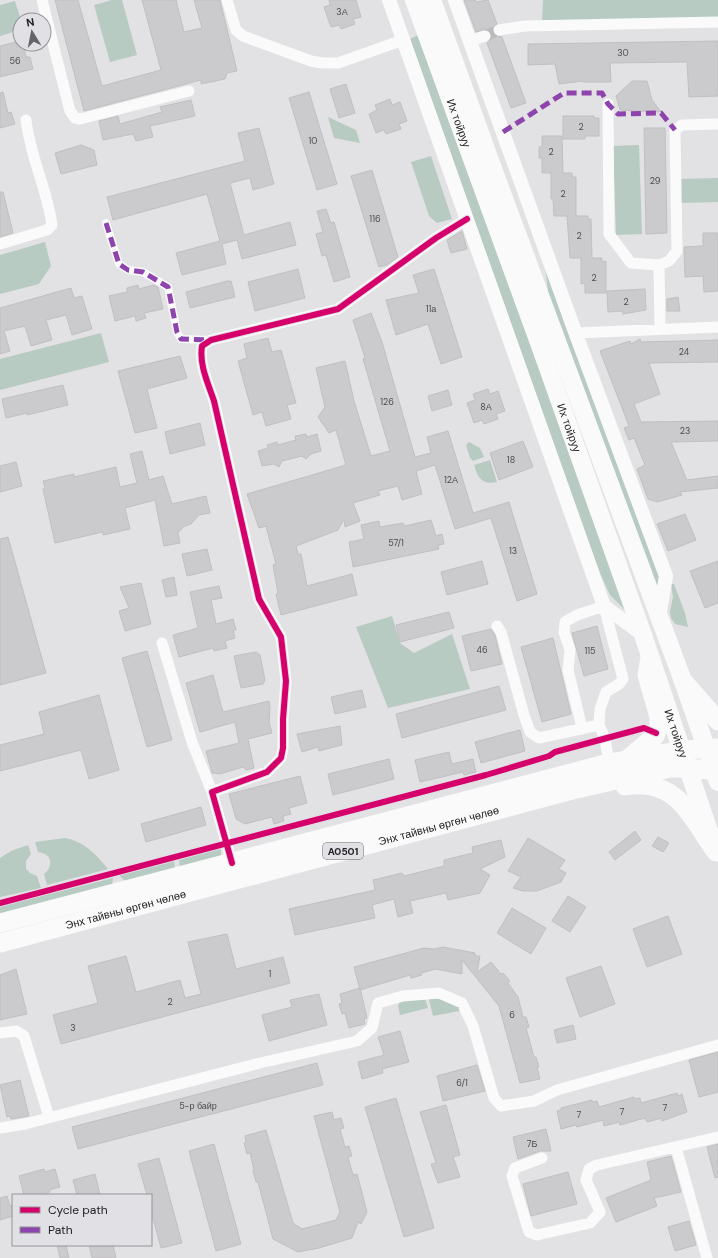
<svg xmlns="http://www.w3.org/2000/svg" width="718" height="1258" font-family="'DM Sans',sans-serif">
<rect width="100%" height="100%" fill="#e2e1e4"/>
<path fill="#b7cbc2" d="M112,0H122L137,55L110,62L94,5Z
M543,0H718V18L542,21Z
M15,1L21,20L20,30L0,36V5Z
M420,34L627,612L610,595L600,573L410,39Z
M328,117L356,130L360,143L334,138Z
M639,145L642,234L616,235L613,146Z
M431,156L452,219L437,223L429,216L411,162Z
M718,178V202L679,203V179Z
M45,242L51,266L39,284L0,294V255Z
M544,257L661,578L659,600L550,308Z
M101,333L109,362L0,390V359Z
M469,442L480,448L484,457L473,461L470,458L466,445Z
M490,460L497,482C482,485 478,478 474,465Z
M671,584H674L685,613L688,627L675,624L671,618L670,612L673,597Z
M392,616L400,643L414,653L452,634L470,689L388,708L356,627Z
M65,838C85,842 96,854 108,869L47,885L44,874C54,866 52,853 38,852L35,842Z
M28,845L31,854L26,861V869L30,873L37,876L41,888L0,897V858L11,851Z
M221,848V856L180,868L179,860Z
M174,860L175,869L125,881L120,876V874Z
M113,878L112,885L0,915V906Z
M424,995L428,1008L400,1015L398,1006L400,1002Z
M428,995L470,1009L433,1016Z"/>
<path fill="#cbcacc" stroke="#c0bfc1" d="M55,0H78L102,86L161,70L142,0H176L184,32L202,28L194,0H220L237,71L227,73L225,79L201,84V80L84,111Z
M329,0H356L361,17L353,19L355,24L341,29L339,25L331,27L324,7L330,5Z
M464,0H475L476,2L488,0L497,24L493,27L492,31L496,36L502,37L526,103L511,108L487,43L492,38L491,33L486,29L476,32Z
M20,41V44H23L26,57H30L33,69L0,77V46Z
M718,41V96L689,97L687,62L610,63L611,82H583V81L559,84L555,64L528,65V44Z
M632,81H647L652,100L661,112L620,110L616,96Z
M346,84L355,113L339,118L330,89Z
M3,92L8,113L11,112L15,124L0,128V93Z
M309,92L337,184L317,190L289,98Z
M390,99L392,105L400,102L407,121L399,124L401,129L386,134L384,130L376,133L369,114L377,110L375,105Z
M191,100L195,116L150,126L153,137L136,141L133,134L103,140L99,121L118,116L120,124L162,112L160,107Z
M563,116H594V118H599V136H585V139H563Z
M259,128L274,184L253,190L250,178L230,183L244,235L290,222L296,245L242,259L237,240L222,244L226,264L182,275L176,253L220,241L207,194L113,220L107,197L245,161L238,133Z
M644,128H665L667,233L646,234Z
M542,136H562L563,173H572V177H576V216H588V219H591L592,258H602V262L606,261V293H585V283L581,284V258H570L567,216H554L553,199H551V173H542V158H539V147L542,146Z
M81,145L94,150L97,165L61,174L55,153Z
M372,170L398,257L387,265L379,267L351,176Z
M0,192H3L13,233L0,237Z
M326,209L331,223L334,222L350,277L334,282L326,255L322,256L316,234L323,232L317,211Z
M462,231L467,249L451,253L447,240Z
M703,233H718V291L704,292L703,276L685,277L684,247L703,246Z
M298,269L305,298L255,311L248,282Z
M434,269L462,357L441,364L428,324L396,335L386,300L419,293L413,275Z
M227,281H231L235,297L190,308L186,292Z
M138,285L139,289L154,285L158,287L163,309L144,313L146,318L136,321L135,316L115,321L109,296L127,292V288Z
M71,288L74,298L82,296L92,329L72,335L66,315L46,320L52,340L31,346L25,326L4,331L10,351L0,354V308Z
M645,289L646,310L623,314V311L608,312L607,291Z
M678,297L680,311H667V299Z
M371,313L382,342L415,457L431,453L427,437L448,431L473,513L509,502L537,594L517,601L491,518L455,529L435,465L416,471L422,494L402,500L398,486L378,491L380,495L353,503L360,521L345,527L344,519L338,530L296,546L298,554H301L307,586L352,574L357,595L281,615L276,594L278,593L273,565L276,564L266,526L259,528L247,494L346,465L336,430L329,433L318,417L325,407L316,368L345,361L354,401L371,456L390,451L363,359L365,358L353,320Z
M268,338L272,352L281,350L296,403L287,405L291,419L266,426L262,412L253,415L238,361L247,358L244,344Z
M640,339L641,342L718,340V362L649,363L660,394L634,404L641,422L718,421V441L671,442L687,480L718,476V488L680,492L682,495L657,502L648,499L637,469L645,465L634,438L629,440L624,428L629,426L600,351L630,341L631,344Z
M180,356L187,378L147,389L157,428L135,433L118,371Z
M63,385L68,405L27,415V413L6,418L2,399Z
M488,389L490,394L498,391L505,411L496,414L498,419L484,424L482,420L474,423L467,403L475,400L473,394Z
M448,390L452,405L432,411L428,396Z
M200,423L205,445L170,454L165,432Z
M306,434L307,437L317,434L321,451L311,454L306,459L302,456L282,461L279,467L274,464L262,466L258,451L268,448L267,445L277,442L278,445L296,440L295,436Z
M523,441L533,467L499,480L490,453Z
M142,451L149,480L163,476L172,504L206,496L210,513L199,515L191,524L185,526L178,532L180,543L164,546L155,500L125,508L130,529L103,535V532L55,543L43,489L45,488L43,481L74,474V477L116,467L120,487L137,483L130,454Z
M16,462L22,486L0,492V466Z
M685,514L696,540L668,551L657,524Z
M431,520L436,536L442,534L444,544L438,545L439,549L353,567L349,542L364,539L361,525L379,521L380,527L403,523L405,526Z
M8,537L46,673L0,685V539Z
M207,549L212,570L187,576L182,554Z
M482,561L488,584L447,595L441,572Z
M718,561V603L705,608L690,571Z
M174,577L177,595L166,597L162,580Z
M141,583L151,624L125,631L119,611L129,608L120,587Z
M219,586L222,598L211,600L216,624L233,619L236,630H233L235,638L225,641L227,648L214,651L213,648L179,657L173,635L198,628L190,592Z
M449,612L454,628L400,642L396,625Z
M597,626L608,669L584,676L572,633Z
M491,629L495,635L502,664L471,671L462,636Z
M553,638L571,714L542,722L521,647Z
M147,651L172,740L147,747L122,658Z
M256,652L260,655L265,680L263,684L241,688L234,656Z
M213,675L223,712L269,701L270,708L269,722L272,733L248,739L254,768L246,770L243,767L220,774L212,773L206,751L239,743L235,722L200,732L186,683Z
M499,686L506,710L402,738L396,714Z
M362,690L366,707L335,714L331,697Z
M99,695L119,770L89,779L81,750L0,771V745L44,734L39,712Z
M340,726L342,745L319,751L318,747L302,752L297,734Z
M520,730L525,751L481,763L475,742Z
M449,752L452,764L473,759L476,772L464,775L463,772L420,782L415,760Z
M389,759L394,779L333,795L328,774Z
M300,776L307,803L289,808L291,814L283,816L284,821L274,824L272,817L245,824L236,819L229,794Z
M201,807L206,825L146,842L141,824Z
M635,831L641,840L615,860L609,852Z
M658,837L669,843L663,852L652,846Z
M528,838L565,860L559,869L566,873L561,882L537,891H523L513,888L521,877L508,871Z
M501,840L505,857L480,869L490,875L480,893L448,900L446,893L410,901L413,913L398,917L394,899L372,905L375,918L295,935L289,909L375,890L373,880L402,873L404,876L444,866V860L473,853L472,847Z
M568,896L586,907L570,932L552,921Z
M512,908L546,928L531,954L497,933Z
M668,916L682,954L647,967L633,929Z
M227,934L236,969L283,957L290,983L61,1044L53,1015L98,1003L88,966L126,956L136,992L180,980L185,998L201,994L188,942Z
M443,947L475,953V956H480L477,972L491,962L501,974L503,973L510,981L508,983L518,997L523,1017H526L529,1027L526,1028L534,1057H536L539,1067H537L540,1079L520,1083L499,1006L462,960V974L436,969L421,973L422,975L411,978L410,975L360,990L354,967L424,948L434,949Z
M601,966L615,1004L580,1017L566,978Z
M16,969L27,1014L0,1020V975Z
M360,988L367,1018L364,1019L365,1024L349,1028L345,1013L342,1014L339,1004L342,1003L340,994Z
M319,994L327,1025L269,1041L262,1015L292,1007L290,1000Z
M573,1025L576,1039L557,1043L554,1030Z
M400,1031L409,1062L382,1069L383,1073L362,1079L358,1062L384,1055L378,1037Z
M718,1052V1092L699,1097L689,1060Z
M317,1063L323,1085L78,1149L72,1127Z
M477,1065L485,1091L443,1101L437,1076Z
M20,1080L29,1116L11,1119L10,1116L7,1117L0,1085Z
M677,1093L678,1096L682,1094L687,1112L662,1121V1118L647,1122L645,1118L620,1125L619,1122L604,1126L603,1120L577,1127L576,1125L561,1129L557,1111L561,1110V1108L592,1100V1102L597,1101L599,1107L634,1097L635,1099L640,1098L641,1103Z
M396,1098L434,1228L404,1237L365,1107Z
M446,1105L460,1155L453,1157L460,1177L438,1183L431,1164L436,1163L420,1112Z
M332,1112L334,1120L341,1118L344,1128L340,1129L345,1147L349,1146L352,1156L348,1157L353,1175L357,1174L367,1212L361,1224L358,1222L352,1238L319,1248L298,1252L273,1239L258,1182H256L253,1171L254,1170L250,1153L247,1154L244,1143L246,1142L245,1136L266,1130L293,1223L302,1229L336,1220L340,1212L314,1116Z
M546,1129L551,1151H540L518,1159L513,1137Z
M214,1144L241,1244L216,1251L189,1151Z
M718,1144V1177L715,1178L707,1147Z
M671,1156L681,1192L654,1198L657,1206L616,1222L606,1198L651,1180L647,1162Z
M159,1158L182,1243L161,1248L151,1211V1195H147L138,1164Z
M44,1169L45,1172L55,1169L60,1187L49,1190L50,1192L39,1195H24L19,1176Z
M568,1172L577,1204L531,1216L523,1184Z
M95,1174L100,1195H77L73,1180Z
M7,1196L10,1206L13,1205V1216L0,1220V1198Z
M689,1221L696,1245L675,1251L668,1227Z
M57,1245H66L69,1258H60Z
M89,1245H113L116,1258H92Z"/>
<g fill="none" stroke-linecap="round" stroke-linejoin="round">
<path stroke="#bbbbbd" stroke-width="11" stroke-dasharray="11 5.5" stroke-linecap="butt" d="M485,36L499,30"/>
<path stroke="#fbfafb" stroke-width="8" d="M106,223L119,264L128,270L143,272L168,287L177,332L181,339L211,340"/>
<path stroke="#fbfafb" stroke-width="11" d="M42,0L70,111L75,118L80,119L189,91
M227,0L236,30L243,36L311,61L322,63H338L403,40
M499,30L525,26L718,22
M470,41L485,36
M608,104L609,234L631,263L659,265L660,328
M0,244L47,230L52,225C47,189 30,156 26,120
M659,265L669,261L677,251L675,130L682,125L718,124
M576,333L718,327
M497,626L501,632L524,715L530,732L539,738L599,725
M162,643L192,742L212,792
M582,728L568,670L570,650L564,632L565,622L577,615L604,606L623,679L619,684L606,692L600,709L599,725L605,739L609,763
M232,863L212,792L267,772L281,758L283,748V719L286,681L281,637L259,599L214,401C208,383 199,365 202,346L211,340L338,309L436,238L467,219
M0,1033L16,1031L24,1036L49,1117
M0,1128L25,1124L260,1063L357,1041L372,1028L378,1003L403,996L439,993L462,1003L473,1026L494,1098L501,1106L534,1101L557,1090L718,1045
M676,1147L707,1258
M542,1158L515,1168L512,1176L529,1232L537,1235L590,1223L600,1212L586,1180L589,1169L597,1165L718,1137"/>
<path stroke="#fbfafb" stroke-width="14" d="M389,0L604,606L643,635
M455,0L574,329L666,576L659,617"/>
<g stroke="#fbfafb" stroke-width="18">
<path id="s1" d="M414,0L539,343L643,635L711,837"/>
<path d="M432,0L495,174L683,681L718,782"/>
</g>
<g stroke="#fbfafb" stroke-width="19">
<path d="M683,681L718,721"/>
<path d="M630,757L655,736L659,725V717L647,675L650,657"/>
<path d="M625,786C677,777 691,817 716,852"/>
<path d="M0,923L609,763L682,750L718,748"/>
<path id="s2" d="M0,943L572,790L670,768H687L718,771"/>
</g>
<path stroke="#8e44ad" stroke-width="5" stroke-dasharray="10 5" stroke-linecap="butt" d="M503,132L564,93H602L608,104L618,114L661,113L675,130
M106,223L119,264L128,270L143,272L168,287L177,332L181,339L209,340"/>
<g stroke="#e1e0e5" stroke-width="8">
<path id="cycleway" d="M232,863L212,792L267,772L281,758L283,748V719L286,681L281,637L259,599L214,401C208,383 199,365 202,346L211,340L338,309L436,238L467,219
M0,903L486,775L549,756L555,752L644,728L656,733"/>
</g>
<use href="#cycleway" stroke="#d6006c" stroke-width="6"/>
</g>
<g text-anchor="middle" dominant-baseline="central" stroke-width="4" stroke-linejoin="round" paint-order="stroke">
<g font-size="9" fill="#4c4c4e">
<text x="342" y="12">3А</text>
<text x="623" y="53">30</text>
<text x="15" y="61">56</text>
<text x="581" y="127">2</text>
<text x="313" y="141">10</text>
<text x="551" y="152">2</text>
<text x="655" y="181">29</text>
<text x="563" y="194">2</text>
<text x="375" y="219">116</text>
<text x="579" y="236">2</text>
<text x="594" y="278">2</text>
<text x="626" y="302">2</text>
<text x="431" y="309">11а</text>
<text x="684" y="352">24</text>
<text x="387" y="402">126</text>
<text x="486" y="407">8А</text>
<text x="685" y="431">23</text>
<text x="511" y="460">18</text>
<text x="451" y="480">12А</text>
<text x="396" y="543">57/1</text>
<text x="513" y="551">13</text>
<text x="482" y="650">46</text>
<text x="590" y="651">115</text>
<text x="270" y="974">1</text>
<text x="170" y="1002">2</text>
<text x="512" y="1015">6</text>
<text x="73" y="1028">3</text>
<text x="462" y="1083">6/1</text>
<text x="198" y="1106">5-р байр</text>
<text x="665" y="1108">7</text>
<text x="622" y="1112">7</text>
<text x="579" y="1115">7</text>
<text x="532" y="1144">7Б</text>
</g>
<rect fill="#e1e0e5" stroke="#5b5a5d" stroke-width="1" x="323" y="843" width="40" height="16" rx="3"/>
<g font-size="10" font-weight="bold" fill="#212123">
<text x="343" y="851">A0501</text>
</g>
<g font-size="11" fill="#212123" stroke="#e1e0e5">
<text stroke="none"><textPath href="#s1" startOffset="131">Их тойруу</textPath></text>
<text stroke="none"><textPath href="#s1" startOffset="455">Их тойруу</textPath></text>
<text stroke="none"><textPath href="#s1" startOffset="779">Их тойруу</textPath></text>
<text stroke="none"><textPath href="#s2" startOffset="454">Энх тайвны өргөн чөлөө</textPath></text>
<text stroke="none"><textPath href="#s2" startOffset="130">Энх тайвны өргөн чөлөө</textPath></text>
</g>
</g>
<rect x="12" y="1194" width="140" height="52" fill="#e1e0e5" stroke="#949497"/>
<rect x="20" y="1207" width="20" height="6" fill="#d6006c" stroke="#949497"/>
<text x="48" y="1214" font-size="12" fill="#212123">Cycle path</text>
<rect x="20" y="1227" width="20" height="6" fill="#8e44ad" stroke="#949497"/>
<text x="48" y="1234" font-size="12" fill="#212123">Path</text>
<g transform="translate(32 32) rotate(350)"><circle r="19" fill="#e1e0e5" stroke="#949497"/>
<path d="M0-3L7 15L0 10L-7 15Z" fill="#656467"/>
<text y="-6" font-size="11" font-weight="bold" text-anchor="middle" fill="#212123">N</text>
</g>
</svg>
